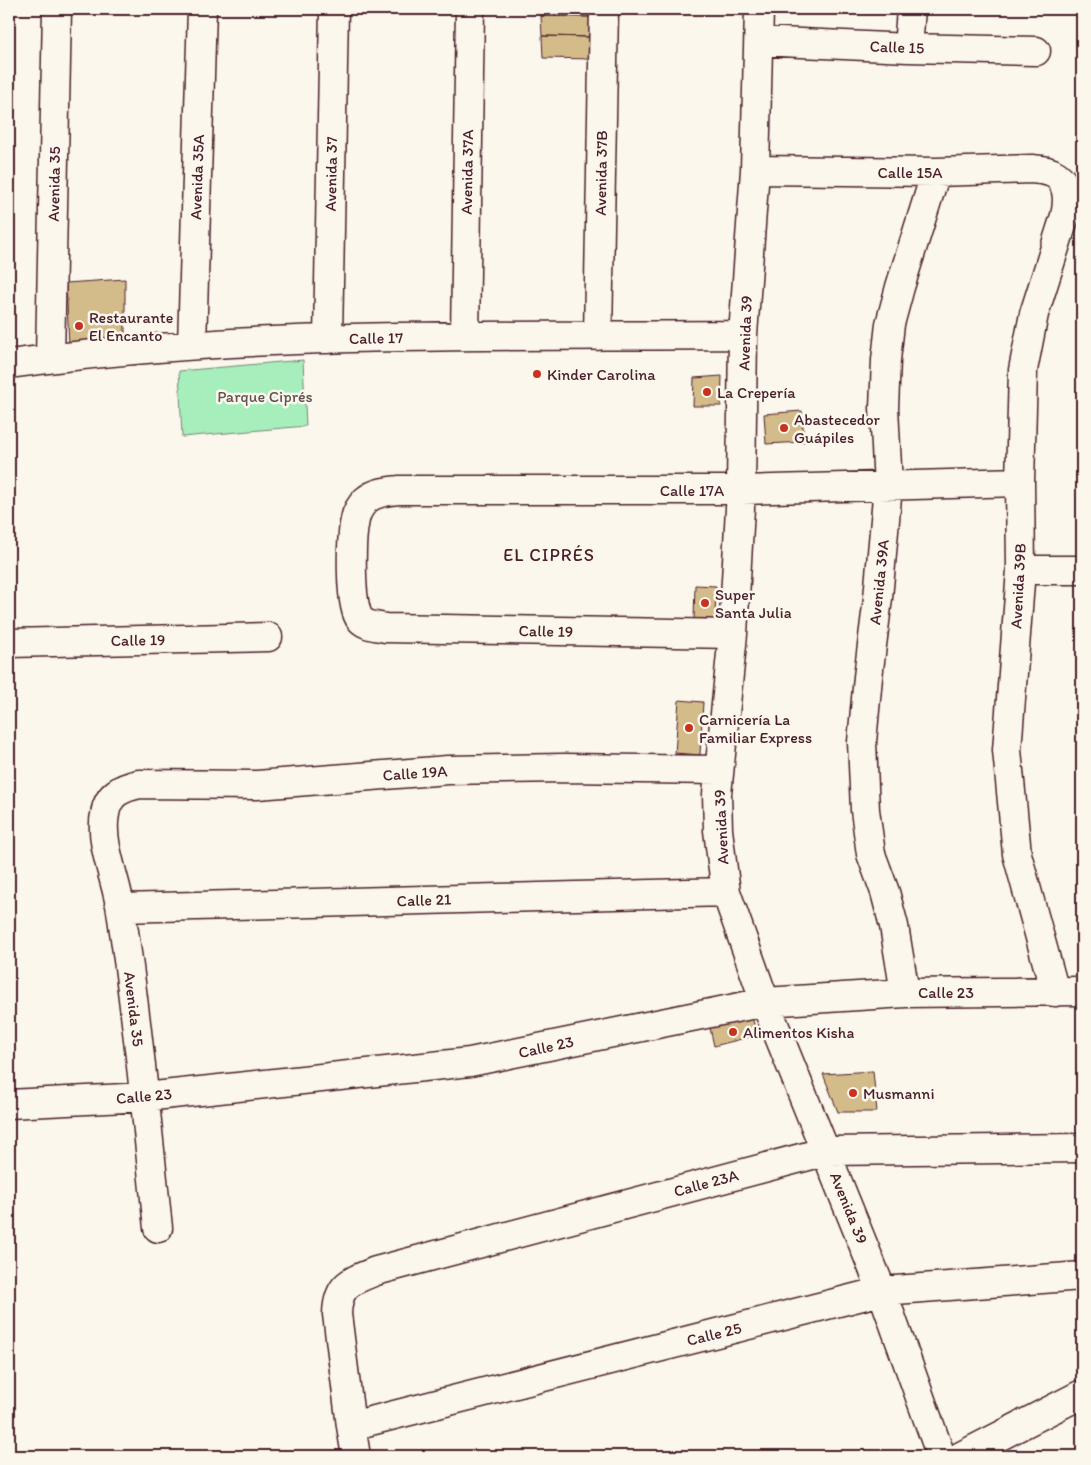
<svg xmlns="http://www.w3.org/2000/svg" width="1091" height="1465" font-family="Itim,sans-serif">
<rect width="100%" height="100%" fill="#fbf7ec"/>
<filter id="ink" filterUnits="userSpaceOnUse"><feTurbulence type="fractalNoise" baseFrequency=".02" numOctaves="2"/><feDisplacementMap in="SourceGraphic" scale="10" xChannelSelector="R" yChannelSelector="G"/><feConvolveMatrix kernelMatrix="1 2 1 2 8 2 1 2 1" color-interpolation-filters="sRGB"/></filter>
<g filter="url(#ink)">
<path fill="#a6eebc" stroke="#788674" d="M303,360L306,426L182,437L179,371Z"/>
<path fill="#d4bb8a" stroke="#4a1f2b" d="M541,9H593V17L541,16Z
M541,16L593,17V37L542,36Z
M542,36L593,37V59L543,58Z
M125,279V336L69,345L66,283Z
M722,376L721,406H693L694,378Z
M802,411L804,442L766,444L764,414Z
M695,585L716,586L715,620H694Z
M679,700L703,702L700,755L675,753Z
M752,1017L757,1035L714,1046L710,1028Z
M873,1071L877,1112H838L823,1074Z"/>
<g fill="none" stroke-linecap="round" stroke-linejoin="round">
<g stroke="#4a1f2b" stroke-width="31">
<path id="street" d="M759,9L755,170L743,335L741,490L733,634L717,794L718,830L722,862L726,892L765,1002L882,1291L941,1456
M759,41L908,48L1036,51
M908,48L911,9
M755,170L936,172L1032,169C1040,170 1049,170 1056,175C1069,184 1068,203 1065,216L1034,314L1023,370L1020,482L1021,570L1007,750L1017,854L1055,992
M465,336L470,9
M598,336L604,9
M328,339L334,9
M192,345L202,9
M50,358L57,9
M9,364C252,330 499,337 743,335
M1021,570H1082
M733,634L385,628C377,626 366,626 360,619C349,607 351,537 355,520C356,513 361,505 366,500C375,492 388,491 399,490H741L1020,482
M9,643L268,637
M121,908L726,892
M905,993L894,926L885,892L871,854L865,810L862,742L868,677L878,598L888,486L884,408L886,360L890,324L900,287L936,172
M9,1104L145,1097L470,1062L765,1002L905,993L1082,991
M158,1228C147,1122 137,1016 121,911C117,881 99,843 105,814C108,794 121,788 139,784L257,785L448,770L564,768L719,770
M351,1426L882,1291L1082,1276
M356,1456L351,1426L337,1314C338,1284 351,1281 376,1271L827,1151L1082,1148
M961,1456L1082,1394"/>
</g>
<use href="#street" stroke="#fbf7ec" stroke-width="28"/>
</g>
</g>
<g fill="#c8321e" stroke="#fbf7ec" stroke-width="2">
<circle cx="79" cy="326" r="5"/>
<circle cx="537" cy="374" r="5"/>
<circle cx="707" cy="392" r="5"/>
<circle cx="784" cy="428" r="5"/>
<circle cx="705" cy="603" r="5"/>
<circle cx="689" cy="728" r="5"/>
<circle cx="733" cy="1032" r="5"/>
<circle cx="853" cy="1093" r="5"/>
</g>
<g text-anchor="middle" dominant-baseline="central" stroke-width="5" stroke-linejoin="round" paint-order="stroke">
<g font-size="16" fill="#4a1f2b" stroke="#fbf7ec">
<text transform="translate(897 47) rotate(2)">Calle 15</text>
<text transform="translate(467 172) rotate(-89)">Avenida 37A</text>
<text x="910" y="172">Calle 15A</text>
<text transform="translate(601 173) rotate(-89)">Avenida 37B</text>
<text transform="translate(331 174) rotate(-89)">Avenida 37</text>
<text transform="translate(197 177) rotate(-88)">Avenida 35A</text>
<text transform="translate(54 184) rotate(-89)">Avenida 35</text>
<text transform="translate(745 333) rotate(-88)">Avenida 39</text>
<text transform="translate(376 338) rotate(-1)">Calle 17</text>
<text x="692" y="490">Calle 17A</text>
<text transform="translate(879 582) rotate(-84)">Avenida 39A</text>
<text transform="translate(1018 586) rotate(-87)">Avenida 39B</text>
<text transform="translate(546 631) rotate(1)">Calle 19</text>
<text transform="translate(138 640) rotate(-1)">Calle 19</text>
<text transform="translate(415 773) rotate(-4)">Calle 19A</text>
<text transform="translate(721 827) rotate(-93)">Avenida 39</text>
<text transform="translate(424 900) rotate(-2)">Calle 21</text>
<text x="946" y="992">Calle 23</text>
<text transform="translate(134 1009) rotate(83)">Avenida 35</text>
<text transform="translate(546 1047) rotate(-12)">Calle 23</text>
<text transform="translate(144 1096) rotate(-5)">Calle 23</text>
<text transform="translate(706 1183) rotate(-15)">Calle 23A</text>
<text transform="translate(849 1208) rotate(68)">Avenida 39</text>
<text transform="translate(714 1334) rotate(-14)">Calle 25</text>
</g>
<g font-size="16" fill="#4a1f2b" stroke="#fbf7ec" text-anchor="start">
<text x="89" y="317">Restaurante<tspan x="89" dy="18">El Encanto</tspan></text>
<text x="547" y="374">Kinder Carolina</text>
<text x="717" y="392">La Crepería</text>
<text x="794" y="419">Abastecedor<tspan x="794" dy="18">Guápiles</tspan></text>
<text x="715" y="594">Super<tspan x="715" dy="18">Santa Julia</tspan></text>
<text x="699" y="719">Carnicería La<tspan x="699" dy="18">Familiar Express</tspan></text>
<text x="743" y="1032">Alimentos Kisha</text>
<text x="863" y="1093">Musmanni</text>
</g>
<g font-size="16" fill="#61534f" stroke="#fbf7ec">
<text x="265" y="396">Parque Ciprés</text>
</g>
<g font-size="18" letter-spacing="1" fill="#4a1f2b" stroke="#fbf7ec">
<text x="549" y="555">EL CIPRÉS</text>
</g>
</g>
<rect width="1091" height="1465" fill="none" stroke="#fbf7ec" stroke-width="30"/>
<rect x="15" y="15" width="1061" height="1435" fill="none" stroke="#4a1f2b" stroke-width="2" filter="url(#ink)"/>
</svg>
